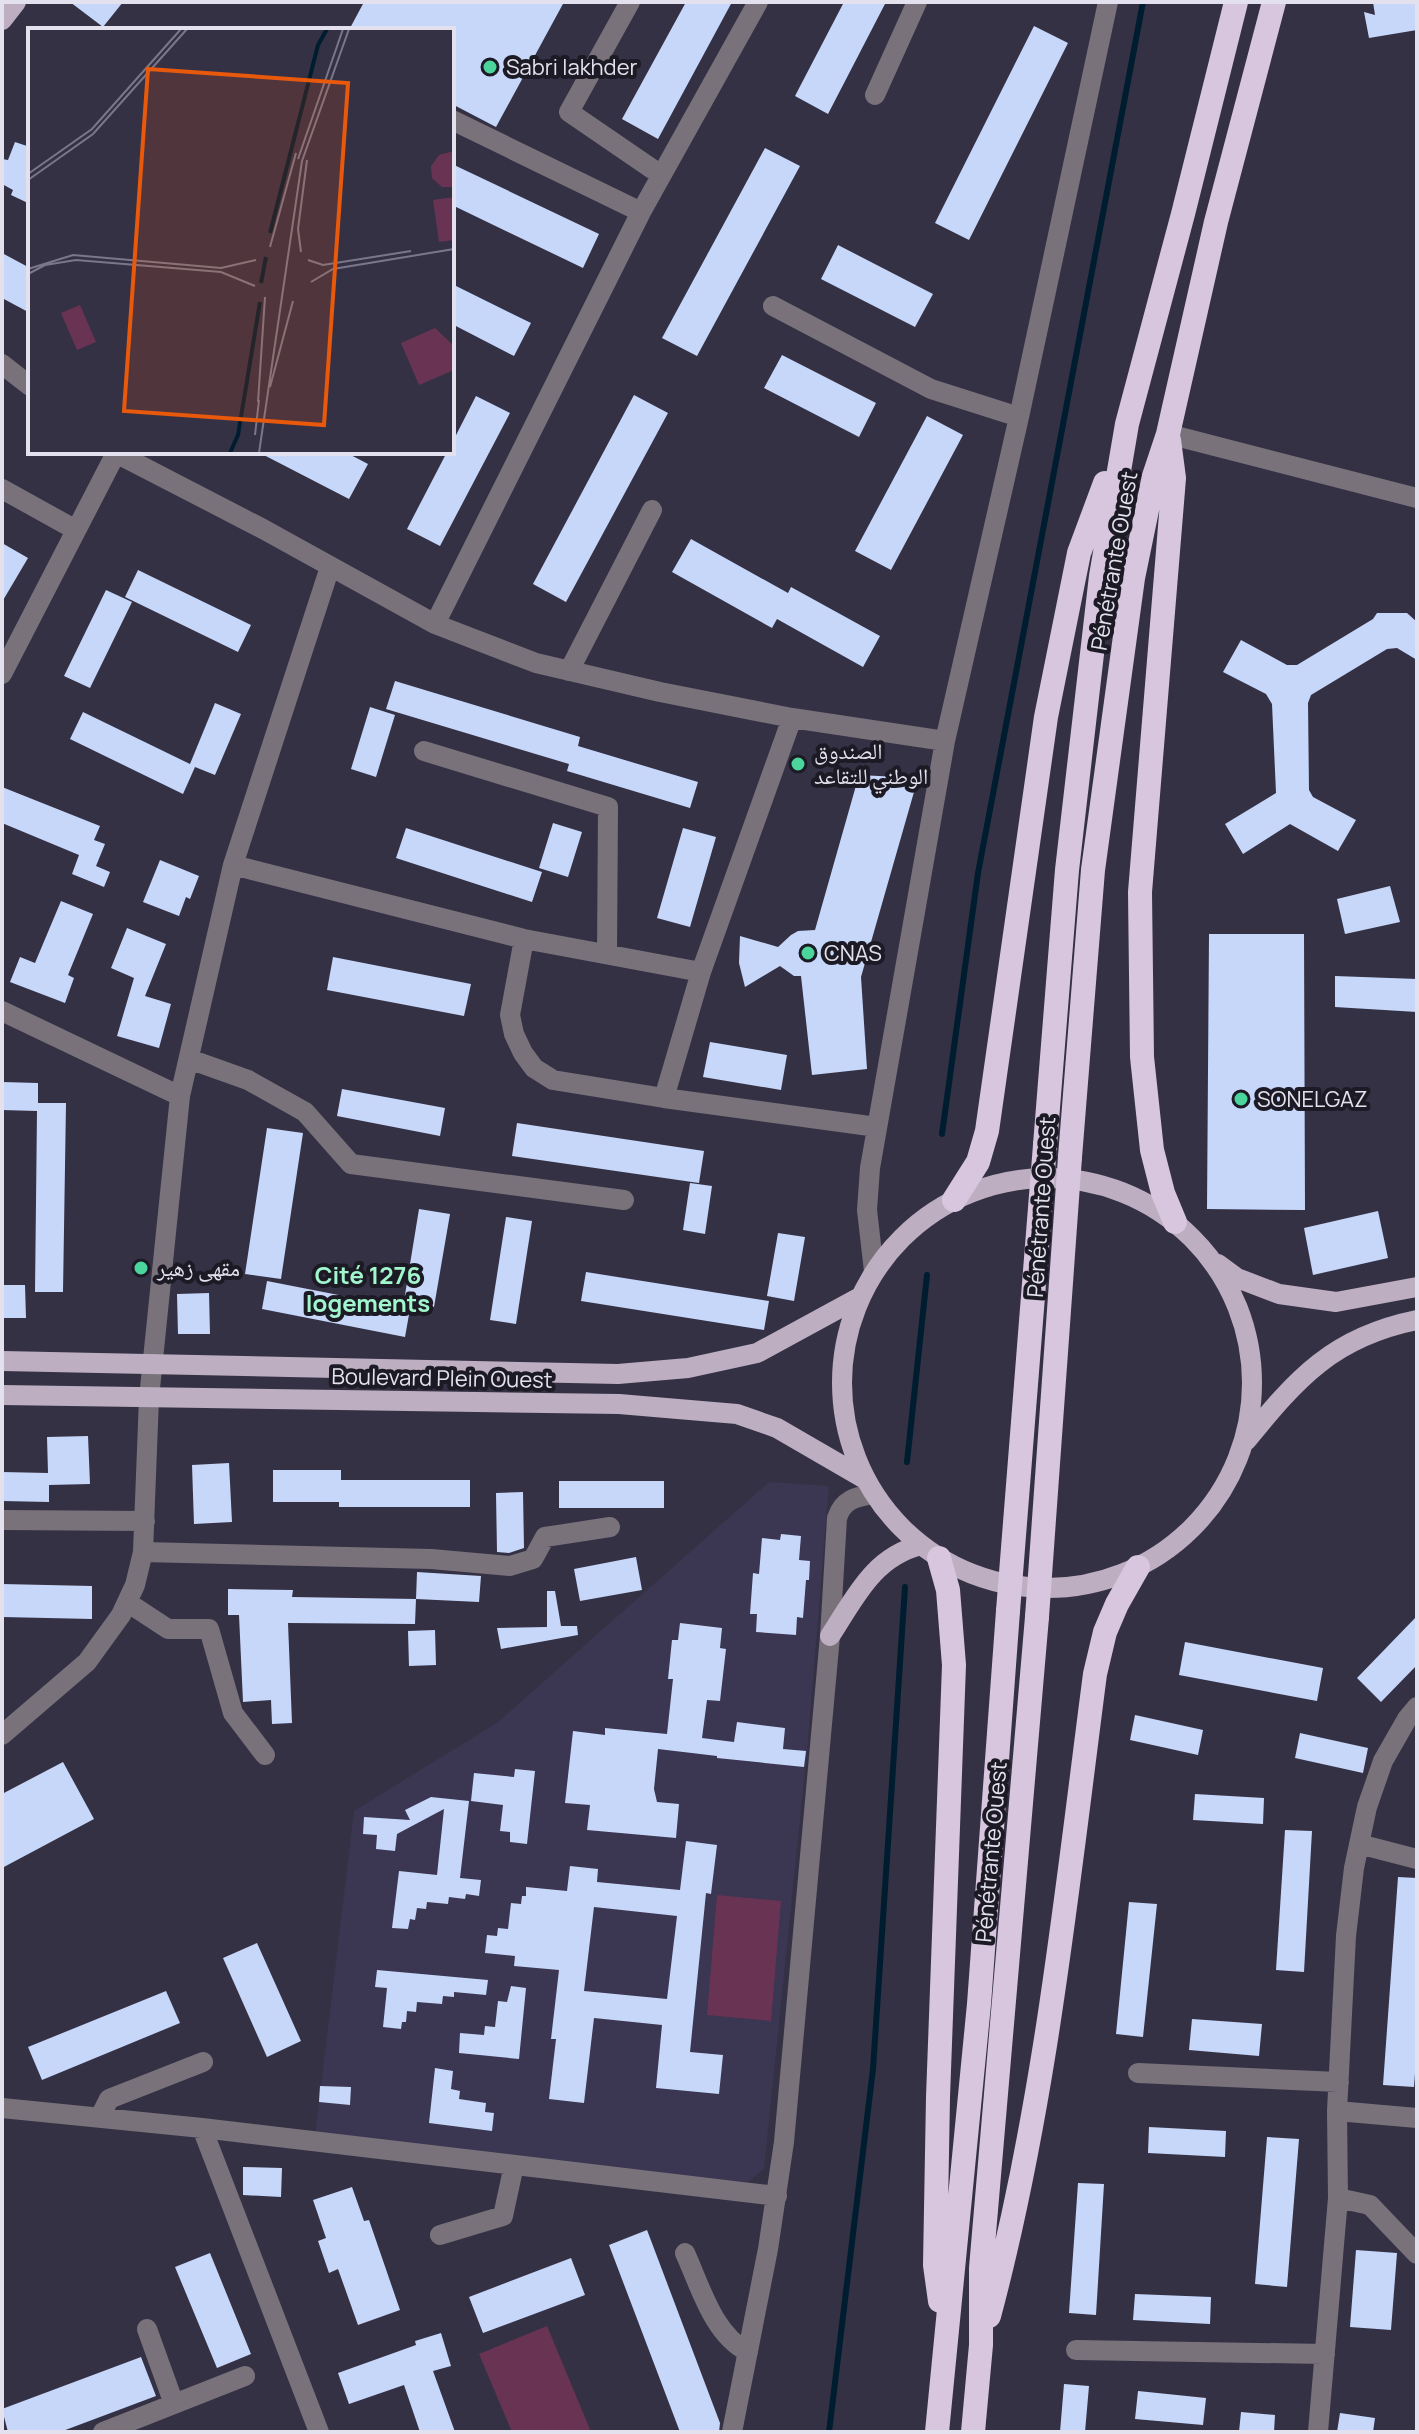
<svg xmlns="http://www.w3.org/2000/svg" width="1419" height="2434" font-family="Manrope,'Noto Naskh Arabic',sans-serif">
<rect width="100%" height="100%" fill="#353145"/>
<path fill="#3b3651" d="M769,1482L829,1486L807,1752L764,2169L748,2182L315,2136L354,1811L498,1722Z"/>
<path fill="#693354" d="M717,1895L781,1901L771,2021L707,2015Z
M547,2326L591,2432H512L479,2354Z"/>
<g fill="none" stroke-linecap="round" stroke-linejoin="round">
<path stroke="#001d30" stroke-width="6" d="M942,1134L978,873L1143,2
M907,1462L927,1275
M829,2432L873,2069L905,1587"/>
</g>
<path fill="#c7d7fa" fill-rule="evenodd" d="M70,2H123L103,27Z
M364,2H564L496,127L452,104V30H349Z
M686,2H732L658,139L622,119Z
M844,2H886L828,114L795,96Z
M1373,2H1417V30L1369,38L1364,12L1375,15Z
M1034,26L1068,43L969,240L935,223Z
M15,142L30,147V204L11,195L13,190L2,184V159L8,160Z
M765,148L800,166L697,356L662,338Z
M452,164L599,234L583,268L452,205Z
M838,245L933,294L915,327L821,279Z
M2,253L30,268V313L2,298Z
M452,284L531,323L514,356L452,324Z
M782,355L876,403L859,437L764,388Z
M634,395L668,413L566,602L533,584Z
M476,396L510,413L440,546L407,529L447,452H452V443Z
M927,416L963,435L891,570L855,551Z
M258,452H345L368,464L349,499Z
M691,539L788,593L791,587L880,636L863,667L777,619L772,628L672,572Z
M2,543L28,558L2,602Z
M138,570L251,625L238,652L125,597Z
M106,590L132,602L90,688L64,676Z
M1377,613H1407L1417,622V660L1397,648L1387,649L1311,695L1308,703L1309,790L1313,797L1356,820L1338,851L1290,824L1243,854L1225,824L1276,793L1272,704L1266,694L1223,672L1241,640L1287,665H1297L1373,619Z
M395,681L580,737L578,746L698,782L690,808L567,771L569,764L386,709Z
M215,703L241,714L215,775L195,767L183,794L70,739L83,712L190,764Z
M370,707L395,715L376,777L351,769Z
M859,775L918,778L861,977L867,1069L812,1075L801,976H794L780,966L745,987L739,963L740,936L778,947L791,935L798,931L815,930Z
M2,787L100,826L94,840L105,844L96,866L110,872L104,887L72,874L79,855L2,823Z
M553,823L582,832L568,877L539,868Z
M406,828L542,872L532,902L396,858Z
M683,828L716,837L690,927L657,918Z
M160,860L199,876L190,899L186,897L179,916L143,902Z
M1390,886L1400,922L1345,934L1337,899Z
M61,901L93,914L68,975L74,978L65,1003L10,982L20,957L35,963Z
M127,928L166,944L145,996L171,1004L159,1048L117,1036L134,978L111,968Z
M1209,934H1304L1305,1210L1207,1209Z
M333,957L471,984L464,1016L327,990Z
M1335,976L1417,979V1012L1335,1007Z
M710,1042L787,1055L781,1090L703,1077Z
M2,1082L38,1083V1103H66L63,1292H35L37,1111L2,1110Z
M342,1089L445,1108L440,1136L337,1116Z
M517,1123L704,1151L699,1183L512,1156Z
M267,1128L303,1133L281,1279L245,1274Z
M690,1183L712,1186L705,1234L683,1230Z
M419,1209L450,1214L434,1307L404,1301Z
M1378,1211L1388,1258L1313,1275L1304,1228Z
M506,1217L532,1221L516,1324L490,1320Z
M778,1233L805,1237L794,1301L767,1296Z
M586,1272L769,1301L764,1330L581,1301Z
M267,1281L410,1309L405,1337L262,1309Z
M2,1285H25L26,1318H2Z
M209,1293L210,1334H178L177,1294Z
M88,1436L90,1484L49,1485V1502L2,1501V1472L48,1473L47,1437Z
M229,1463L232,1522L194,1524L192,1465Z
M273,1470H341V1480H470V1507H339V1502H273Z
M559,1481H664V1508H559Z
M523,1492L524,1548L509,1553L497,1552L496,1493Z
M781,1534L801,1536L799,1560L810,1561L809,1580H806L803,1618L797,1617L796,1635L756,1632L757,1614H750L753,1573L759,1574L762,1538L780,1540Z
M636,1557L642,1590L580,1601L574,1569Z
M417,1572L481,1576L479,1602L416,1599Z
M2,1584L92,1586V1619L2,1617Z
M228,1589L293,1590L292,1597L416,1599L415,1624L288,1623L292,1723L272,1724L271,1700L243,1702L239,1615H228Z
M547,1591H555L561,1626H577L578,1635L501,1649L497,1628L547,1627Z
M1417,1616V1665L1381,1702L1357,1678Z
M680,1623L722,1628L720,1648L726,1649L720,1701L707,1700L702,1738L734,1742L737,1722L785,1728L783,1749L806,1751L804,1767L717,1758V1756L658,1749L654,1789L657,1802L679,1804L676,1838L587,1830L590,1805L565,1803L573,1731L605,1735V1728L667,1734L673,1679H668L672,1640H678Z
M435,1630L436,1665L409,1666L408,1631Z
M1185,1642L1323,1668L1317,1701L1179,1675Z
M1135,1715L1203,1730L1198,1755L1130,1740Z
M1300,1733L1368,1748L1363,1773L1295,1758Z
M63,1762L94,1819L2,1868V1794Z
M515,1769L535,1771L527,1844L510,1842V1832L500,1831L503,1805L471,1801L474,1773L514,1777Z
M1195,1794L1264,1798L1263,1824L1193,1820Z
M431,1797L469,1801L460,1878L481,1880L479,1896L466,1894L465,1899L449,1897L448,1904L427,1902L426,1909L417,1908L415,1920L410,1919L408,1929L392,1928L399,1871L437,1875L444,1809L397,1834L395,1851L376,1849L377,1835L363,1834L364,1817L410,1820L405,1810Z
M1285,1830L1312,1831L1304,1972L1276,1970Z
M686,1841L717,1845L711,1894L706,1893L690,2052L723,2055L719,2094L656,2088L662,2025L594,2018L584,2103L549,2099L556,2039H551L559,1970L514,1966L515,1956L485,1953L487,1935L497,1936L498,1928L508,1929L511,1903L521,1904L522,1896H526V1887L567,1891L570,1866L598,1869L597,1882L680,1890ZM594,1907L677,1916L667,1999L584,1991Z
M1398,1877L1417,1878V2046L1414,2087L1383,2085Z
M1129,1902L1157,1904L1143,2037L1116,2034Z
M257,1943L301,2041L267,2057L223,1958Z
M377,1970L488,1980L486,1995L454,1992V1997L443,1996L442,2004L417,2002L416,2012L407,2011L406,2022H402L401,2029L383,2027L387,1988L375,1987Z
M511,1986L526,1988L519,2059L459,2053L460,2033L484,2035L485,2026L495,2027L498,2001L507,2002Z
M166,1991L180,2023L42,2080L28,2047Z
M1192,2019L1262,2024L1259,2056L1189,2050Z
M435,2068L453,2071L451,2089L460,2091L459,2099L486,2103L485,2112L494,2113L492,2131L429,2123Z
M320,2086L351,2087L350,2105L319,2102Z
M1149,2127L1226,2131L1225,2157L1148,2153Z
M1267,2137L1299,2139L1287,2287L1255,2284Z
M243,2167L282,2168L281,2197L243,2195Z
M1078,2183L1104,2184L1096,2315L1069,2313Z
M352,2187L364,2221L369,2220L400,2310L358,2325L338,2269L329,2273L318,2241L326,2238L313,2200Z
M647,2230L720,2423L719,2432H680L609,2245Z
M1356,2250L1397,2253L1391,2330L1350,2327Z
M210,2253L251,2354L217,2368L175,2267Z
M571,2258L585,2295L483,2333L469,2297Z
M1135,2294L1211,2297L1210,2324L1133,2320Z
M441,2333L451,2366L433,2371L455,2432H420L404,2385L349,2404L338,2373L416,2345L415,2341Z
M141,2357L156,2396L60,2432H8L2,2409Z
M1064,2384L1089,2386L1085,2432H1060Z
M1138,2391L1206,2398L1203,2425L1135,2419Z
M1241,2412L1275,2415L1274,2432H1239Z
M1340,2413L1375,2418L1373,2432H1337Z"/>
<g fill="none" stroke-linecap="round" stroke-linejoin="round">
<path stroke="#79727b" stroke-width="20" d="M630,2L569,112L661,175
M875,95L917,2
M452,120L641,212
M773,306L931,389L1019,417
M2,364L30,386
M1168,434L1417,498
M114,452L263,529L435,624L536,663L660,692L792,718L945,741
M2,489L76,530
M435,624L641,212L758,2
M569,671L652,510
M2,674L116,453
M424,751L608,807L607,954
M233,865L524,939L701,972
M524,939L510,1015L514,1034L523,1053L534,1068L553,1080L664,1098L877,1127
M2,1011L180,1096
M189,1059L248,1080L305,1112L351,1164L624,1200
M664,1098L701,972L792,718
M874,1271L867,1210L870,1168L945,741L1019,417L1108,2
M2,1520L145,1521
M143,1552L431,1559L510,1566L533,1559L545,1537L610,1527
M127,1602L168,1629H209L233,1713L265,1755
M2,1735L87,1662L121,1615L135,1585L143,1552L149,1398L180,1096L233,865L330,567
M1359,1844L1417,1859
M1138,2073L1339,2082
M2,2108L202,2128L777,2196
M1337,2111L1417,2118
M100,2117L109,2099L203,2062
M202,2128L319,2432
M1338,2198L1370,2205L1417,2254
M440,2235L503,2216L514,2165
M685,2253C701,2288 713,2334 748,2352
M147,2329L174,2404
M1076,2350L1325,2354
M103,2432L245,2376
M732,2432L768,2249L784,2142L830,1636L837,1518C843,1499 856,1497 873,1494
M1318,2432L1338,2198L1337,2111L1346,1936L1354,1868L1367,1807L1383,1761L1407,1719L1417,1707"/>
<path stroke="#bdaec1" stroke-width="20" d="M2,20L16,2
M842 1383a205 205 0 1 1 410 0a205 205 0 1 1-410 0Z
M1218,1264L1237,1278L1279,1294L1336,1302L1417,1287
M2,1361L618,1374L688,1368L757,1353L860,1297
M2,1395L619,1404L737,1414L777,1428L865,1479
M1246,1441C1297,1378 1333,1337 1417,1320
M830,1636C855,1598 873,1557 921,1545"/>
<path stroke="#d7c6dd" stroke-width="24" d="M1169,440L1174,478L1140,892L1142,1057L1152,1150L1163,1193L1175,1222
M1045,1145L1067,870L1101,576L1127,424L1183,214L1236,2
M1070,1157L1093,870L1133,578L1154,476L1168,434L1216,222L1274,2
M954,1200L978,1162L987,1131L1046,717L1079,553L1105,483
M939,1558L948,1590L954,1665L938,2097L935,2265L940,2301
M989,2316C1045,2106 1067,1888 1095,1674L1105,1632L1117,1604L1138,1567
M937,2432L979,2004L1008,1611
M973,2432L981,2345V2268L1037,1617"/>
<path stroke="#d7c6dd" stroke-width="24" d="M1008,1611L1045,1145
M1037,1617L1070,1157"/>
</g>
<g fill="#4bd49b" stroke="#1c1a24" stroke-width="3">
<circle cx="490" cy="67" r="8"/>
<circle cx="798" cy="764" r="8"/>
<circle cx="808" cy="953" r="8"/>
<circle cx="1241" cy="1099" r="8"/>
<circle cx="141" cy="1268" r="8"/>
</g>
<g text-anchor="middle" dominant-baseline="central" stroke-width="8" stroke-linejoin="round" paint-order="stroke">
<g font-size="22" fill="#e3e1ee" stroke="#1c1a24" text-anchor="start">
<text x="506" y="67">Sabri lakhder</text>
<text x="814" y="751">الصندوق<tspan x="814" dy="25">الوطني للتقاعد</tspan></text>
<text x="824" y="953">CNAS</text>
<text x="1257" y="1099">SONELGAZ</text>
<text x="157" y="1268">مقهى زهير</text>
</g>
<g font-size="22" fill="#e3e1ee" stroke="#1c1a24">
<text transform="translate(1114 561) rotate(-80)">Pénétrante Ouest</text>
<text transform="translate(1041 1207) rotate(-86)">Pénétrante Ouest</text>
<text transform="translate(442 1378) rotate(1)">Boulevard Plein Ouest</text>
<text transform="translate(991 1852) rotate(-85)">Pénétrante Ouest</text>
</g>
<g font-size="24" font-weight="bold" fill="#a2f6cd" stroke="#1c1a24">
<text x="368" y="1274">Cité 1276<tspan x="368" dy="28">logements</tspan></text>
</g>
</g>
<g transform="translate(28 28)">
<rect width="426" height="426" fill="#353145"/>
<path d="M426,123V159H414L404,150L403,138L411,127ZM426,169V212L411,214L405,172ZM52,277L68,314L49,322L33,285ZM407,300L426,318V342L391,357L373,315Z" fill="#693354"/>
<path fill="none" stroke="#001d30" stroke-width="4" d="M242,205L290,17L299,1M233,255L238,229M202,425L210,407L232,274"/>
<path fill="none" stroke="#7b7789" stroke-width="2" d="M270,131L315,1M0,146L64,101L153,1M0,152L65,106L159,1M242,219L268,125M273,224L270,201L279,132M280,232L295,237L383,223M0,241L45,227L193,240L228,232M0,246L17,237L48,232L193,244L227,258M283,254L305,241L426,221M242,359L265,273M230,374L237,269M227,407L231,372M231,425L274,133L321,1"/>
<path fill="#e8590c" fill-opacity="0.15" stroke="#e8590c" stroke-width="4" d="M120,41L320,55L296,397L96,383Z"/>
<rect width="426" height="426" fill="none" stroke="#e3e1ee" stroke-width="4"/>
</g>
<rect width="1419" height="2434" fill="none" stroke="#e3e1ee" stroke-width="8"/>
</svg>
